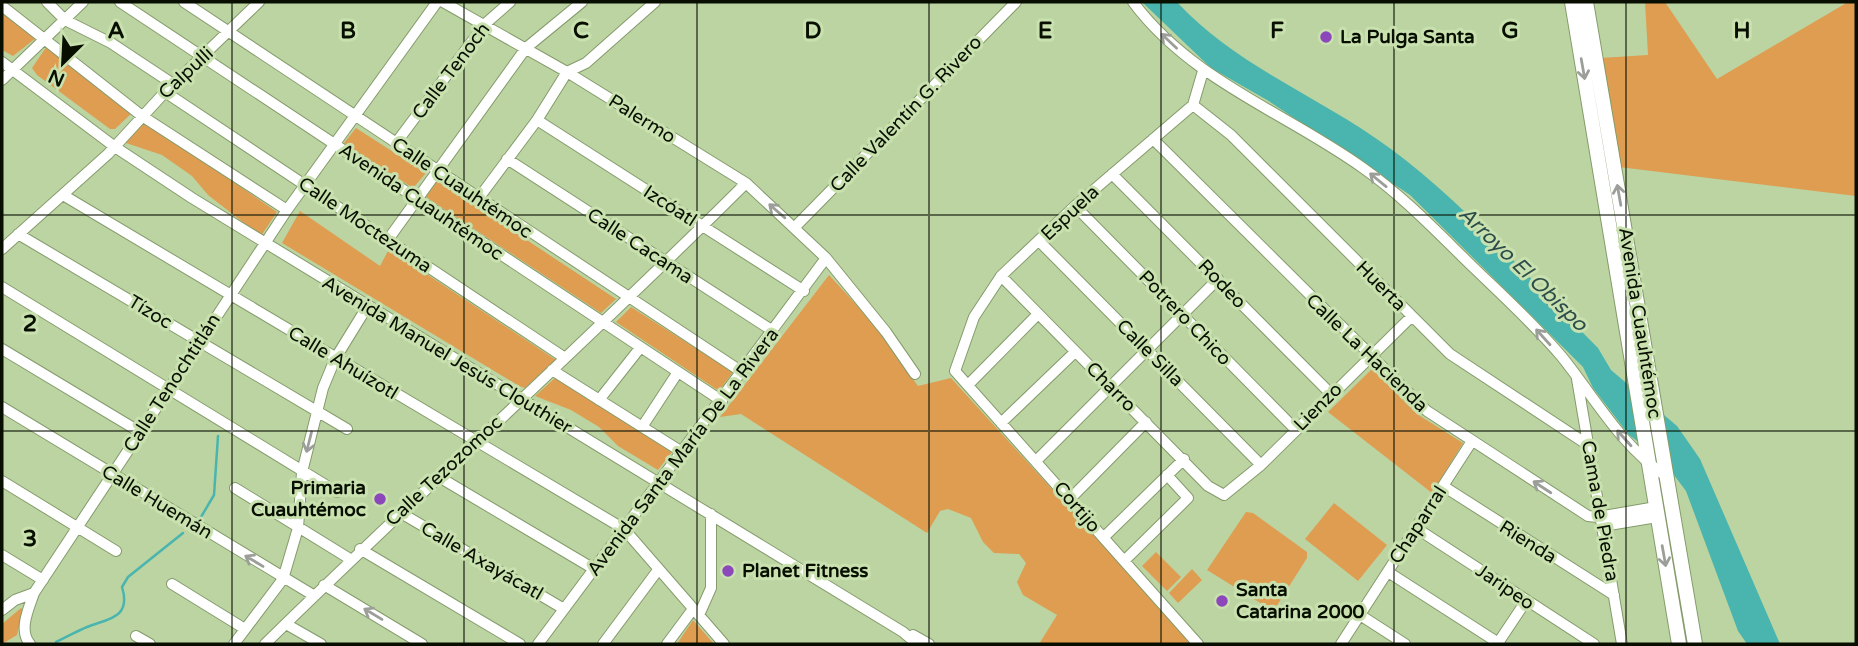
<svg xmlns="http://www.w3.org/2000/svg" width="1858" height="646" font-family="'Varela Round',sans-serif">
<rect width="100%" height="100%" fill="#bcd4a2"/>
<path fill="#de9d50" d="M1645,2H1665L1717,79L1848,2H1856V196L1619,167L1600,58L1648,55Z
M2,12L36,38L13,56L2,50Z
M47,46L134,111L115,129H110L37,75L32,68Z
M145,121L277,212L261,236L208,195L192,176L162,155L123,142Z
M356,128L426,173L413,188L344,143Z
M436,180L616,299L601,313L426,197Z
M300,211L380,266L389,249L556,360L525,388L519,386L282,243Z
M829,275L874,324L918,386L951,378L1193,644H1039L1057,615L1023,595L1017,582L1026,563L1019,554L994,553L983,542L971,518L948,509L940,511L927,533L741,414L720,417Z
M631,307L733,372L719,391L616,322Z
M1372,369L1417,414L1463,443L1432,493L1328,412Z
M555,378L672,452L658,470L618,446L599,427L571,410L535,396Z
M1334,503L1387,545L1358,581L1305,539Z
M1246,512L1253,513L1307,552V558L1276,607L1270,609L1207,570Z
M1156,552L1181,577L1167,591L1142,566Z
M1192,569L1202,580L1178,603L1169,593Z
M21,608L23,610L17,635L2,644V624Z
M693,620L714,644H677Z"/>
<path fill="#4ab5ae" d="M1142,2H1177C1237,67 1321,97 1391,149C1467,205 1531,281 1598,348L1611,370L1677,426L1700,459L1780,644H1747L1738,631L1686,491L1661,458L1629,435L1593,388L1583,367L1410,195L1267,100L1211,68Z"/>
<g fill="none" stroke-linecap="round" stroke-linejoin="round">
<path stroke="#4ab5ae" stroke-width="2.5" d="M201,517L214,495L218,436
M56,642C67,637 77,631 87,627C106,619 132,619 122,587L128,577L183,533"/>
<g stroke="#849b6b" stroke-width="12">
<path id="minor" d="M47,2L65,20L111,43L173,84
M120,2L722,401
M184,2L742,372
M443,2L567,72L746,183L826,258L886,332L915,374
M1133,2C1192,81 1285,112 1363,168C1403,196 1438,233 1473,267C1503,296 1535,325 1562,357C1595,398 1621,446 1666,476
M2,6L142,116L287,210
M2,62L115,147L192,198L903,632L917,644
M2,80L83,2
M165,92L565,358
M1193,105L1231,135L1450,354L1588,445
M537,120L804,291
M1153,139L1427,411L1588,516L1598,517L1656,507
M396,143L485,24L510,2
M507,159L773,331
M1112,174L1331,394
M63,195L624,529L724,644
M478,199L537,120L567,72L586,63L655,2
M1075,206L1296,430
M795,227L1016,2
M18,234L347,429
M387,241L526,48L582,2
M1039,241L1261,465
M2,249L108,154L165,92L259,2
M1001,276L1208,486L1224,495L1261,465L1411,317
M2,287L337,492
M2,349L140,432
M552,370L682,452
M1577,379L1622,644
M968,385L1038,314
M599,400L640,348
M2,407L313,595
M1001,423L1075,352
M642,427L678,372
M1036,461L1218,279
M439,477L594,569
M2,481L116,551
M1443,486L1614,595
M235,488L350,559
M1070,499L1146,422
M401,513L564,609
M1603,526L1657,517
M1416,528L1594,644
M1104,537L1184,459
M360,549L520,644
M2,555L43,580
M1124,561L1188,498L1167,475
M1388,572L1500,644
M172,584L245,629
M324,585L422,644
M2,610L15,600L34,593L287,210L437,2
M699,615L711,588V514
M1360,615L1405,644
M286,624L321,644
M913,635L929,644
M136,636L150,644
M1498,643L1526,601
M30,644C18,630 29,608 34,593
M234,644L283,579L298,528L302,472L323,388L335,359L367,307
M265,644C423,489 589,340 746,183
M538,644L826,258
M603,644L658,570
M667,644L693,609
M1198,644L955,371L974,317L1001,276L1075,206L1193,105L1203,71
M1341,644L1472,441"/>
</g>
<g stroke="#849b6b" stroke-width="16">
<path id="major" d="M1572,2L1679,644
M1586,2L1695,644"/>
</g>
<use href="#minor" stroke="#fff" stroke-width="10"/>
<use href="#major" stroke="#fff" stroke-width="14"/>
</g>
<defs><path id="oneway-shaft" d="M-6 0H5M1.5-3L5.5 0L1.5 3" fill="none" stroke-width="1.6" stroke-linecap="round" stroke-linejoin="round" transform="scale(1.75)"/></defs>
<g stroke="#9c9f99">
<use href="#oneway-shaft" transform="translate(1169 41) rotate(-137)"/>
<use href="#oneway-shaft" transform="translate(1583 69) rotate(80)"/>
<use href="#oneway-shaft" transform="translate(1378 180) rotate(-141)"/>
<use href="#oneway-shaft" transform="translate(1619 195) rotate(-100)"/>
<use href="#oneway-shaft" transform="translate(777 211) rotate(-139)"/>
<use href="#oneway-shaft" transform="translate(1543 337) rotate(-132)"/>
<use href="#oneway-shaft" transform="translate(1624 438) rotate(-132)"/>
<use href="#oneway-shaft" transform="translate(309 442) rotate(104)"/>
<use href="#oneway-shaft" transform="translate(1542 487) rotate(-147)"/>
<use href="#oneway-shaft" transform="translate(1664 556) rotate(80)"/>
<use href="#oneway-shaft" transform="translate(254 561) rotate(-149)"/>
<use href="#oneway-shaft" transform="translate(373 614) rotate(-149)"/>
</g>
<path fill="none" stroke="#080f01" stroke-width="2" stroke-opacity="0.55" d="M232,2V644M464,2V644M697,2V644M929,2V644M1161,2V644M1394,2V644M1626,2V644M2,215H1856M2,431H1856"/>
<g fill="#8c47bb" stroke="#c9e1af" stroke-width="2.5">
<circle cx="1326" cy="37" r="7"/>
<circle cx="380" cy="499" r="7"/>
<circle cx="728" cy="571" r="7"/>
<circle cx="1222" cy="601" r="7"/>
</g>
<g text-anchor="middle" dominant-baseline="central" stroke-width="6" stroke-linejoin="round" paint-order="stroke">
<g font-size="19" font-weight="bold" fill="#080f01" stroke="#c9e1af" text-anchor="start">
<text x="1340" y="37">La Pulga Santa</text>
<text x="366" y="488" text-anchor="end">Primaria<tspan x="366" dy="22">Cuauhtémoc</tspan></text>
<text x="742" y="571">Planet Fitness</text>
<text x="1236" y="590">Santa<tspan x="1236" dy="22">Catarina 2000</tspan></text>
</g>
<g font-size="19" fill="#080f01" stroke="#c9e1af">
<text transform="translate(451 71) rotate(-53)">Calle Tenoch</text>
<text transform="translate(186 73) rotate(-43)">Calpulli</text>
<text transform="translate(906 114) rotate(-46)">Calle Valentín G. Rivero</text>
<text transform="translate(642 119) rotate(32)">Palermo</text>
<text transform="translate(462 188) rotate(34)">Calle Cuauhtémoc</text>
<text transform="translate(421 202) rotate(34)">Avenida Cuauhtémoc</text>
<text transform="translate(670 206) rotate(33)">Izcóatl</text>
<text transform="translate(1070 213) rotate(-43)">Espuela</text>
<text transform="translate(365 225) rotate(34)">Calle Moctezuma</text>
<text transform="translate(640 246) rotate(33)">Calle Cacama</text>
<text transform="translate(1222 284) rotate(46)">Rodeo</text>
<text transform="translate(1381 286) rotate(45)">Huerta</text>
<text transform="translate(150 312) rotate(31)">Tízoc</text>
<text transform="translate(1185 318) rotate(46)">Potrero Chico</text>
<text transform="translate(1640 323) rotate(81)">Avenida Cuauhtémoc</text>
<text transform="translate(1150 353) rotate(45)">Calle Silla</text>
<text transform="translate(1367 353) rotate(44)">Calle La Hacienda</text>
<text transform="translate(447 355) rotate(31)">Avenida Manuel Jesús Clouthier</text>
<text transform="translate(343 363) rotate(31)">Calle Ahuízotl</text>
<text transform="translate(172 383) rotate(-57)">Calle Tenochtitlán</text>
<text transform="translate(1111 387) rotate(45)">Charro</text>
<text transform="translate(1318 407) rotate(-45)">Lienzo</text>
<text transform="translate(683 452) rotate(-53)">Avenida Santa María De La Rivera</text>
<text transform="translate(444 471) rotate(-43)">Calle Tezozomoc</text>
<text transform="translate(157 502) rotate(31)">Calle Huemán</text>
<text transform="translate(1077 507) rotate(49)">Cortijo</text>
<text transform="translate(1600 511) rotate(80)">Cama de Piedra</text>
<text transform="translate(1418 525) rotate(-57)">Chaparral</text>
<text transform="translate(1528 542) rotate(32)">Rienda</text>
<text transform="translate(482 561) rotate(30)">Calle Axayácatl</text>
<text transform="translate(1505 587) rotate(34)">Jaripeo</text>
</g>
<g font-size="21" font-style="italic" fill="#2d4d4a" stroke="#c9e1af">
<text transform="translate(1523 269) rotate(44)">Arroyo El Obispo</text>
</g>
</g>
<g font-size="23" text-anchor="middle" font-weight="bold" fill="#080f01" stroke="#c9e1af" stroke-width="6" stroke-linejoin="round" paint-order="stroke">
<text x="116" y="38">A</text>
<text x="348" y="38">B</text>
<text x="581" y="38">C</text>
<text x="813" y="38">D</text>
<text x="1045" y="38">E</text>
<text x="1277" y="38">F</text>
<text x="1510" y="38">G</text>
<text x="1742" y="38">H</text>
<text x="30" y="331">2</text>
<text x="30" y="546">3</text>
</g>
<rect width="1858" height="646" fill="none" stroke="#080f01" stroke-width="7"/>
<g transform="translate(63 63) rotate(204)" stroke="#c9e1af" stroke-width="5" paint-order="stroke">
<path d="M0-5L12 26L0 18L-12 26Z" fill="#080f01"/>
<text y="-10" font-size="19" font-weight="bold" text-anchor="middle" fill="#080f01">N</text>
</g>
</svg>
